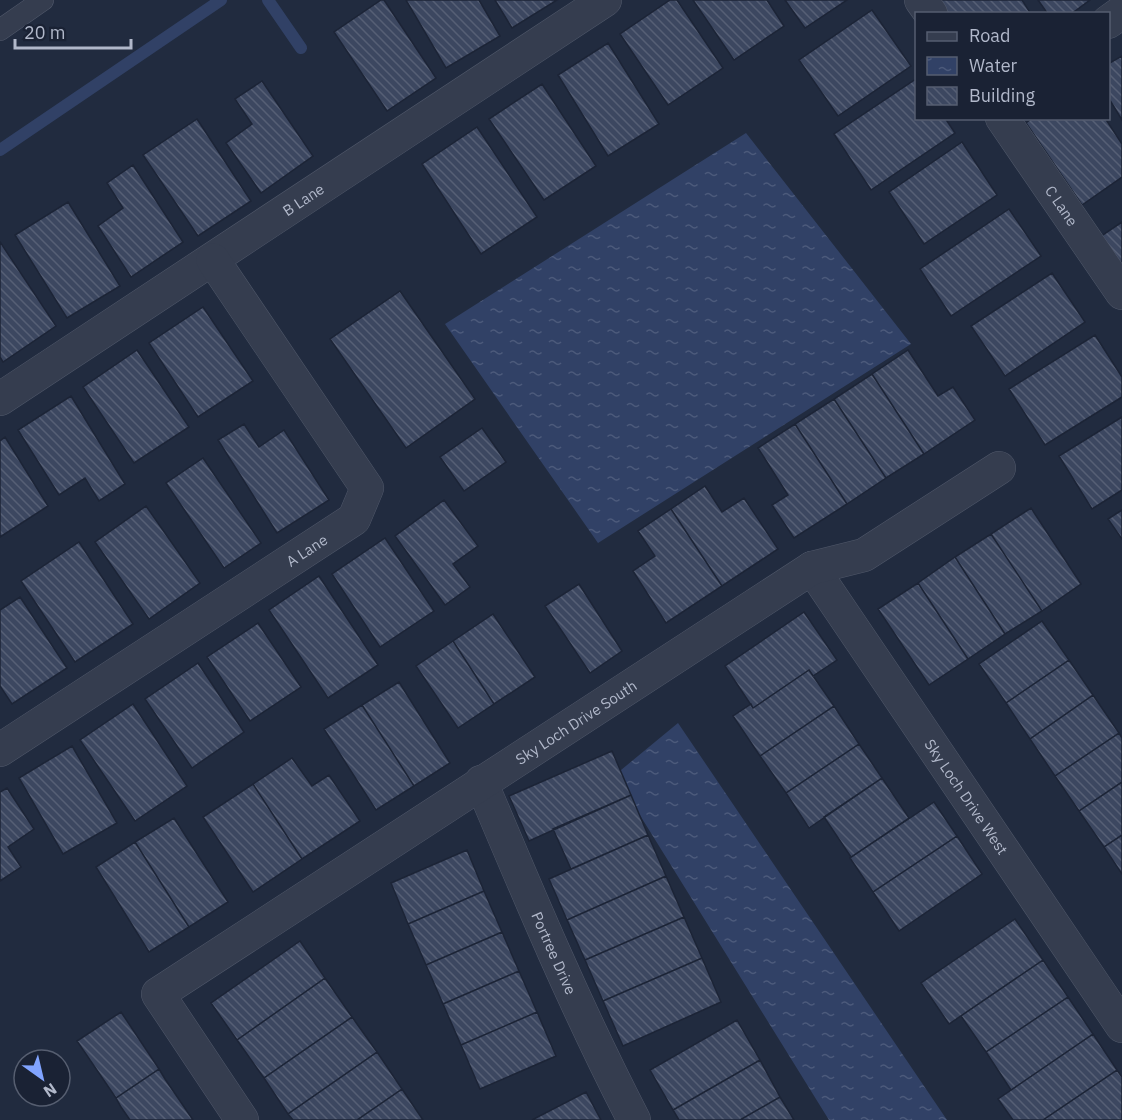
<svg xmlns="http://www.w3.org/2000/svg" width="1122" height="1120" font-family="'IBM Plex Sans',sans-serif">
<defs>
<pattern id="water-ripples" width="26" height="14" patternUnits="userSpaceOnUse" patternTransform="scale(1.5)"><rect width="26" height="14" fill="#314166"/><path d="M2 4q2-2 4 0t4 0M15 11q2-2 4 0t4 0" fill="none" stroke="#4c5a7b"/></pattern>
<pattern id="building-back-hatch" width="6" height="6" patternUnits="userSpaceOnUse" patternTransform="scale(1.5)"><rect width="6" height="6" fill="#3c4760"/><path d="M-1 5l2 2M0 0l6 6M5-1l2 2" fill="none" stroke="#565f75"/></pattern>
</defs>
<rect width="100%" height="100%" fill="#212b3f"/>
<path fill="url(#water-ripples)" d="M746,133L911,344L598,543L445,324Z
M678,723L947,1120H829L615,775Z"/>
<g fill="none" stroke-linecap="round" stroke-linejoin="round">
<path stroke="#314166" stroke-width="12" d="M268,0L301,48
M0,150L221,0"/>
</g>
<path fill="url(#building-back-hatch)" stroke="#1c2436" stroke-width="1.5" d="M381,0H384L436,78L387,111L334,32Z
M406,0H479L500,36L446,68Z
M495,0H557L512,28Z
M670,0H677L723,68L668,105L620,34Z
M693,0H767L784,26L734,60Z
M785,0H847L805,28Z
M937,0H1022L1031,14H946Z
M1038,0H1090L1071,14H1048Z
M872,10L911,66L838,116L799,60Z
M608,43L659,124L608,156L558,75Z
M1122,56V120L1108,97V64Z
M916,79V118H945L955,133L871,190L834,134Z
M262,81L313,156L261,193L226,143L252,124L235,99Z
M542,84L596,166L544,200L489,119Z
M1032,118H1105L1122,144V177L1082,205L1026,123Z
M197,119L251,201L198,236L143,155Z
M477,127L537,217L481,254L422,164Z
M962,142L997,195L924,244L889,192Z
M133,165L183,242L131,277L98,226L123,208L107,183Z
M68,202L120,286L67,318L15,235Z
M1009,209L1041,256L951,316L920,269Z
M1122,222V270L1100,237Z
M0,242L56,326L3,362L0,357Z
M1052,273L1085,322L1005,376L971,326Z
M400,291L475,399L406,448L330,339Z
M203,307L253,381L198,417L149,343Z
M1095,335L1122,377V397L1045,445L1009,389Z
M137,350L189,427L134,463L83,387Z
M908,350L938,396L953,387L975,420L924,454L872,374Z
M872,374L924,454L886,478L834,399Z
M71,396L125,484L99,501L85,478L59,495L18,430Z
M834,399L886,478L847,504L795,424Z
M1122,417V490L1092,509L1059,456Z
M244,424L259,447L284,430L329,500L277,533L218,440Z
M795,424L847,504L794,538L772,505L788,495L758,448Z
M482,428L506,462L464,491L440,457Z
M5,437L48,506L0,537V441Z
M203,458L261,543L224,568L166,483Z
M705,486L722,512L744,498L778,549L722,586L671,509Z
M444,500L478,546L453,564L470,587L445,605L395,536Z
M146,506L200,583L149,619L95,542Z
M1031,508L1081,584L1042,611L991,534Z
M671,509L722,586L666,623L633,571L655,556L638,531Z
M1122,510V539L1108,519Z
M991,534L1042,611L1005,634L955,557Z
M385,538L434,611L380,647L332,574Z
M79,542L133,624L75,662L21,581Z
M955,557L1005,634L968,659L918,583Z
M319,576L378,665L328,698L269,610Z
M918,583L968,659L929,685L878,609Z
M579,584L622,651L590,673L545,606Z
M20,597L67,668L12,704L0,686V610Z
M804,612L837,660L813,676L809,670L753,708L725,666Z
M493,614L535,677L494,704L453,641Z
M1042,621L1069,660L1006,703L979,664Z
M258,623L301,687L250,721L207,657Z
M453,641L494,704L458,728L416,666Z
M1069,660L1093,695L1030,739L1006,703Z
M198,663L244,732L192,768L145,699Z
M809,670L834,706L760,756L733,716L751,704L753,708Z
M399,682L450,763L414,786L362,705Z
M1093,695L1119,733L1055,776L1030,739Z
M133,704L187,786L135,821L80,740Z
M362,705L414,786L376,810L324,729Z
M834,706L859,744L786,793L760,756Z
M1119,733L1122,738V782L1079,811L1055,776Z
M859,744L882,778L809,828L786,793Z
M72,746L117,823L63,854L19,778Z
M612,751L631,795L529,841L509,796Z
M292,758L312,786L329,775L360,821L302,859L253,784Z
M882,778L909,818L851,857L824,817Z
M1122,782V835L1104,847L1079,811Z
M253,784L302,859L253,892L203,817Z
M7,788L34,829L8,847L21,867L0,881V792Z
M631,795L648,835L571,869L553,829Z
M934,802L957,836L873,892L850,858Z
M174,818L228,902L189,927L135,842Z
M648,835L666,876L567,920L549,879Z
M1122,835V874L1104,847Z
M957,836L982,874L899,931L873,892Z
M135,842L189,927L149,952L96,867Z
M467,850L484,891L408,924L391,883Z
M666,876L684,917L585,960L567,920Z
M484,891L502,932L426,965L408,924Z
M684,917L702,958L603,1001L585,960Z
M1015,919L1043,960L949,1024L921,983Z
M502,932L519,971L443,1004L426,965Z
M300,941L325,978L237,1040L211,1003Z
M702,958L721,1002L623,1046L603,1001Z
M1043,960L1068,997L986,1052L961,1016Z
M519,971L537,1012L461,1045L443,1004Z
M325,978L352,1017L264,1078L237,1040Z
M1068,997L1093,1034L1011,1090L986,1052Z
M121,1012L159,1069L116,1098L77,1041Z
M537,1012L556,1056L480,1089L461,1045Z
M352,1017L377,1052L288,1114L264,1078Z
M737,1020L760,1060L673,1110L650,1070Z
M1093,1034L1117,1070L1043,1120H1013L998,1099Z
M377,1052L402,1089L357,1120H293L288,1114Z
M760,1060L780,1097L740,1120H679L673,1110Z
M159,1069L165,1079L193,1120H130L121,1107L116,1098Z
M1117,1070L1122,1077V1120H1043Z
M402,1089L423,1120H357Z
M586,1092L601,1120H532Z
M780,1097L794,1120H740Z"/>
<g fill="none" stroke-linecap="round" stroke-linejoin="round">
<g stroke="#50586a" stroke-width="22">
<path id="lane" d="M0,30L43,0"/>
</g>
<g stroke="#50586a" stroke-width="34">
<g id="street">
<path d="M921,0L931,14"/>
<path d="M1108,22L1122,12"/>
<path id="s1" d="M1002,118L1122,293"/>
<path id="s2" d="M0,399L605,0"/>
<path id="s3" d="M812,568L1122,1026"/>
<path id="s4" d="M0,750L354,519L367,488L213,260"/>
<path id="s5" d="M481,782C529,896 577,1010 634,1120"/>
<path id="s6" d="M242,1120L158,994L812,568L864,555L999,468"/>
</g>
</g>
<use href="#lane" stroke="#353d4f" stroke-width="21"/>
<use href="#street" stroke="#353d4f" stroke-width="33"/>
</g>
<g text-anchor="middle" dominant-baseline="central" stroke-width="4.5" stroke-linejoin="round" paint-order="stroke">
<g font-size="15" fill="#b1b8ca" stroke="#1a2234">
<text stroke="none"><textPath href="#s2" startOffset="363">B Lane</textPath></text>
<text stroke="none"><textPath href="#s1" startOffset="106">C Lane</textPath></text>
<text stroke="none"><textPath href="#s4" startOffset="366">A Lane</textPath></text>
<text stroke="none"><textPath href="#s6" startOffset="650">Sky Loch Drive South</textPath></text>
<text stroke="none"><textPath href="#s3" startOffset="276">Sky Loch Drive West</textPath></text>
<text stroke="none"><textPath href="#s5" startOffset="186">Portree Drive</textPath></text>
</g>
</g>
<rect x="915" y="12" width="195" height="108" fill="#1a2234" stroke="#565e70" stroke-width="1.5"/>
<rect x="927" y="32" width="30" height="9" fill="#353d4f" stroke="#565e70" stroke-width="1.5"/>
<text x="969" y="42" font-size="18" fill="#b1b8ca">Road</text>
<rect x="927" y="57" width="30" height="18" fill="url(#water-ripples)" stroke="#565e70" stroke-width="1.5"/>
<text x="969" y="72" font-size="18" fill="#b1b8ca">Water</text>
<rect x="927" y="87" width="30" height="18" fill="url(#building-back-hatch)" stroke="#565e70" stroke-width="1.5"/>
<text x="969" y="102" font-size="18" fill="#b1b8ca">Building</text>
<g transform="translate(42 1078) rotate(146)"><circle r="28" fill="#1a2234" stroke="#565e70" stroke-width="1.5"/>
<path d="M0-4.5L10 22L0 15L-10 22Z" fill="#81a4ff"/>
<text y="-9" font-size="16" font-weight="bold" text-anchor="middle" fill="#b1b8ca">N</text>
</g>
<path d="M15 39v9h116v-9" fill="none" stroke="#b1b8ca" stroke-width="3"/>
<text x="24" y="39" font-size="18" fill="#b1b8ca" stroke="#1a2234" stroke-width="4.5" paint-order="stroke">20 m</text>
</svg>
